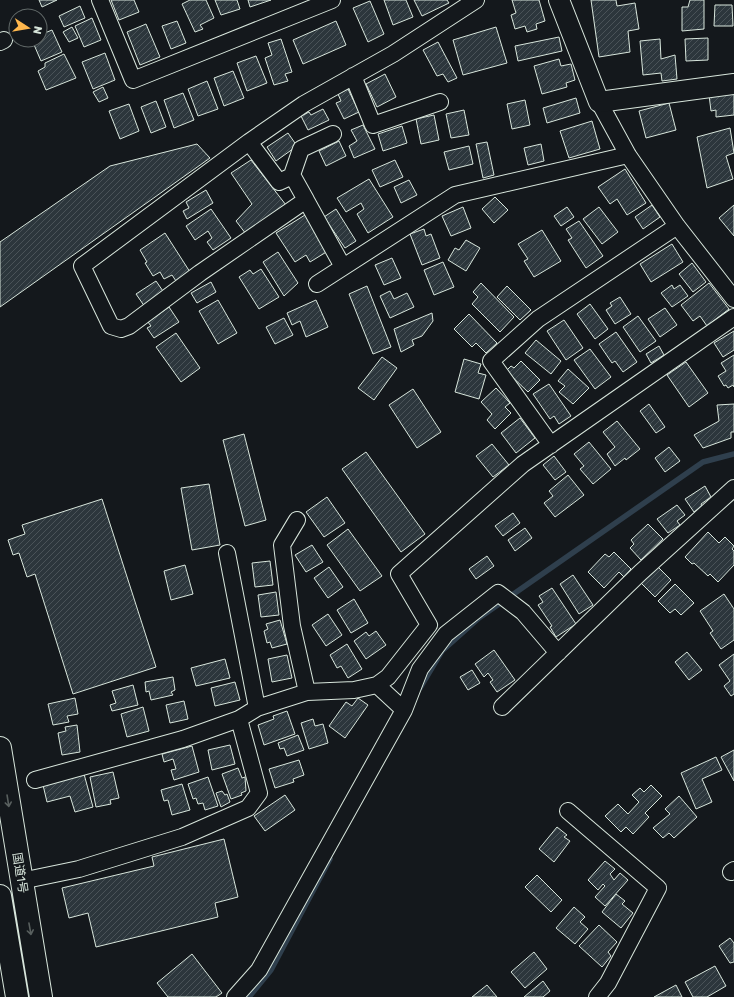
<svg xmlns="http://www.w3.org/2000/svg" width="734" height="997" font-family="Rubik,'Noto Sans JP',sans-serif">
<defs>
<pattern id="building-hatch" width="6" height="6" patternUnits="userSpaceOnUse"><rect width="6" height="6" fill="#2c363c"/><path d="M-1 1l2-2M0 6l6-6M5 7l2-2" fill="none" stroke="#4a5358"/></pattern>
</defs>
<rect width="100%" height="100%" fill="#14181c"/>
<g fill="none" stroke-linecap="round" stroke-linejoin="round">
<path stroke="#2f3f4d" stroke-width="5.5" d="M420,688L442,651L479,618L703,462L734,454
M249,997L271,970L330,859"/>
</g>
<path fill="url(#building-hatch)" stroke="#d8e6dc" d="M39,0H57L42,7Z
M111,0H134L139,12L119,20Z
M190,0H206L214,18L200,25L203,29L195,32L182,4Z
M215,0H237L240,9L221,15Z
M248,0H271L250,7Z
M384,0H406L413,17L393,25Z
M414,0H447L449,3L422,16Z
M512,0H539L545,21L536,24L537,29L527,32L525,26L515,29L511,15L516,13Z
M591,0H616L617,6L635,3L639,29L628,31L630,52L599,57Z
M690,0H704V29L682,31V7H688Z
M370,1L384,34L368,42L353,8Z
M715,5H732L733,26H714Z
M80,6L85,18L64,27L59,16Z
M92,18L101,40L84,47L75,26Z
M177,21L186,43L171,49L162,26Z
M336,21L346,45L303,64L293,40Z
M146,24L160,57L140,65L127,32Z
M72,27L78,38L69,42L63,32Z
M496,27L507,63L463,75L453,40Z
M52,30L62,52L41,61L32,40H40V35Z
M559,37L562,51L518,61L515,46Z
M708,38V60L686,61L685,39Z
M281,39L292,72L285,74L288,81L274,85L265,58L272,55L268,43Z
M660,39L661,59L675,55L677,79L662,81L661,73L643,75L640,41Z
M438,42L457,78L448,82L443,74L437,76L423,50Z
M105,53L115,80L93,89L82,62Z
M64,54L76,78L46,90L38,71L45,67V63Z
M256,56L267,83L247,91L237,63Z
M559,59L561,66L571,64L575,80L566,83L567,87L542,94L534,66Z
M233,71L244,98L224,106L214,78Z
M385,74L396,97L377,107L366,84Z
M207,81L218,109L198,116L188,89Z
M103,87L108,98L99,102L93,92Z
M348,89L359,112L344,119L336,103L341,101L338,94Z
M734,92V115L716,117V110L711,111L709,95Z
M183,93L194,120L174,128L164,100Z
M576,98L580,113L547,123L543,108Z
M525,100L530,125L512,129L507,104Z
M156,101L166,127L151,133L141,107Z
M669,103L676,130L646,138L639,111Z
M129,104L139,131L120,139L109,111Z
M323,109L329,120L308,130L301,116L309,112L311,115Z
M464,110L469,135L451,138L446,114Z
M434,115L439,140L421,144L416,119Z
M592,121L600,149L569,158L560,131Z
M363,125L375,149L354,158L349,146L357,141L351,130Z
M402,126L407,143L383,151L378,134Z
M730,128L734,153L726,156L733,179L707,188L697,137Z
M288,133L297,146L276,161L267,147Z
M339,141L346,156L326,166L319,151Z
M487,142L494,175L483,178L476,144Z
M197,144L210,158L0,307V242L110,166Z
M541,144L544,161L528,165L524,148Z
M469,146L473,164L449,170L444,152Z
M251,160L286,205L246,234L236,221L252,204L231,173Z
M395,160L403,177L380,187L372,170Z
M625,169L646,203L627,215L617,199L610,204L598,187Z
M369,179L393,217L368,233L357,214L364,209L361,203L346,212L337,198Z
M409,180L417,195L401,203L394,187Z
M206,190L213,203L187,219L183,211L189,208L186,202Z
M495,197L508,210L494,223L482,209Z
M652,205L660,217L643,229L635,217Z
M734,205V236L719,218Z
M463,207L471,228L451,236L442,216Z
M567,207L574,217L561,226L554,216Z
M599,207L618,232L602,244L583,219Z
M211,209L231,238L213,250L207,242L212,238L208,231L195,240L186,226Z
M336,209L356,241L345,248L324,217Z
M305,215L328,251L310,262L306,255L295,262L276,233Z
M579,221L603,256L586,268L568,240L572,238L566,229Z
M424,229L426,236L431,234L440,258L422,265L410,234Z
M542,230L561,261L534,277L524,261L528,259L518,244Z
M165,233L190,272L176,281L172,275L164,279L160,272L153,276L145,263L147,262L140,250Z
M466,240L480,248L466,271L448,260L455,248L459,250Z
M672,244L683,262L651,282L640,264Z
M278,252L298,283L284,296L263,262Z
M392,258L401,278L384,285L375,265Z
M443,262L454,287L434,295L424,270Z
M692,263L706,282L693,292L679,274Z
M261,269L279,297L259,309L239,277L250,270L253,274Z
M156,281L165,294L145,307L136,294Z
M211,282L216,292L197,303L191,293Z
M481,283L514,317L500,332L472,304L478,297L473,292Z
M709,283L729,309L707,326L700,316L693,321L681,305Z
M672,285L674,289L680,285L688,296L672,307L661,293Z
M367,286L391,347L373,354L349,294Z
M507,286L531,310L520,320L497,297Z
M390,291L394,299L407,293L414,307L390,318L380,296Z
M620,297L631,314L615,324L606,310L612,306L610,303Z
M218,300L237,333L218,344L199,311Z
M316,300L328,327L306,337L300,321L292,325L287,313Z
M590,304L608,329L595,339L577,314Z
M169,307L179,322L154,338L147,328L151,326L148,322Z
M665,308L677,325L660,337L648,319Z
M432,313L433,321L422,336L412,340L414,345L401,352L394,329Z
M469,314L497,343L486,353L476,343L472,347L454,329Z
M638,316L656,341L640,352L623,327Z
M284,318L293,335L275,344L266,327Z
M564,320L583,348L566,360L547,331Z
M734,331V350L723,357L714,343Z
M616,332L637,362L623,372L615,361L612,363L599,344Z
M176,333L200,368L181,382L156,347Z
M536,340L561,361L551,374L525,353Z
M659,346L664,355L651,363L646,354Z
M590,349L611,377L595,389L574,360Z
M734,355V387L733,385L728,388L726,385L724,386L718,376L726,371L721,363Z
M382,357L397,368L374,400L358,388Z
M464,359L481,364L478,373L486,375L479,399L455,392Z
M521,361L540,380L528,392L506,371L511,366L514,368Z
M686,362L708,393L689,407L667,375Z
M568,369L589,388L573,404L559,392L565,386L558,381Z
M549,384L571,416L559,424L554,416L550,419L533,394Z
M496,388L510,403L505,407L511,413L495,429L487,420L492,414L481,402Z
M413,389L441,432L417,448L389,405Z
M649,404L665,427L656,433L640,411Z
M734,404V432H731V438L703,448L694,435L719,421L717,405Z
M520,418L535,438L516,453L501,433Z
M617,421L640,449L626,460L625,458L615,466L607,454L615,447L603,432Z
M244,434L266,520L245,526L223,440Z
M589,442L611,469L593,484L580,469L584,466L574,454Z
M492,444L509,465L493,477L476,456Z
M669,447L680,461L665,472L655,458Z
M366,452L425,534L401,552L342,469Z
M554,456L566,472L555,480L543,465Z
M568,475L584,495L555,517L544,503L553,496L549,491Z
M209,484L220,545L192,550L181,488Z
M705,486L711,497L701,504L702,506L694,512L685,499Z
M327,497L345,523L324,537L306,512Z
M102,499L156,667L73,694L35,574L27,577L19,553L13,555L8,540L25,534L22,525Z
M677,505L685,515L677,521L680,525L668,533L657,519Z
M513,513L520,523L503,536L495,526Z
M648,524L663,539L641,560L630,548L634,544L631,540Z
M525,528L532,538L515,551L508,540Z
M348,529L382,576L360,591L327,545Z
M708,532L719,543L725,537L734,546L732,549L734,551V565L718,582L710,574L708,576L694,563L692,564L685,557Z
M312,545L323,562L306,572L295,555Z
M614,552L631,569L624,577L619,572L604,588L588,572L605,554L609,557Z
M487,556L494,566L476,579L469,569Z
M270,561L273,585L255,587L252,563Z
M185,565L193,594L171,600L164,571Z
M657,566L671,580L655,597L640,582Z
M329,567L343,587L328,598L314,578Z
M573,575L593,605L579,614L560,584Z
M675,584L694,603L681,615L675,609L670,613L658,601Z
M552,588L576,624L556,637L550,627L552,626L538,605L543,602L539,596Z
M276,592L279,615L261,617L258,595Z
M724,594L734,609V640L721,649L710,633L713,631L700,611Z
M354,599L368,623L351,633L337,610Z
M328,614L342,635L326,646L312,625Z
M280,620L287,644L272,648L270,642L267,643L264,631L268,629L266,624Z
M376,631L386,645L366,659L354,641L366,632L369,636Z
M347,644L362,669L348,678L341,666L337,668L330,655Z
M494,650L515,680L497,692L490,682L493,680L488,673L484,677L475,664Z
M687,652L702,670L689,680L675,662Z
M734,654V694L731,696L724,686L730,681L719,665Z
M287,655L292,678L272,682L268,659Z
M225,659L230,678L196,686L191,668Z
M472,670L480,683L468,690L460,677Z
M173,677L175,690L171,692L173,695L151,700L149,691L146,692L145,682Z
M235,682L240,700L215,706L211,688Z
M133,685L138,705L112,711L110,705L116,703L112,691Z
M75,698L78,714L67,716L69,722L53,725L48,704Z
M358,698L368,705L345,738L329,726L346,702L352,706Z
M184,701L188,719L170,723L166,705Z
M143,707L149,731L127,737L121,714Z
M287,711L295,734L264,745L258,725L274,719L273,716Z
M313,719L315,726L323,724L328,743L309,749L301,723Z
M77,725L80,752L62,755L58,733L66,731L65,727Z
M298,735L304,750L287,756L284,748L280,749L278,743Z
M230,745L235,764L212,770L208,750Z
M192,746L199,772L174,780L171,770L176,769L173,759L164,762L162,754Z
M734,750V781L721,757Z
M716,757L722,770L702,779L712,802L696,809L681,773Z
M299,760L304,775L293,779L294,782L275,788L269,769Z
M238,768L242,778L245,777L246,791L241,793L242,795L231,799L222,774Z
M113,772L119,798L110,800L111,804L96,807L90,777Z
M84,774L93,807L75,812L70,796L47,802L43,785Z
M208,777L218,806L205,810L203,803L198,804L196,798L193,799L188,784Z
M182,784L190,810L172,815L168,800L164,801L161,790Z
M651,785L662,796L645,813L649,817L633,834L626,827L621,832L605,816L618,804L628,814L639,802L632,795L640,788L644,792Z
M222,791L225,795L227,794L230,802L221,807L216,793Z
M285,795L295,810L265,831L254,816Z
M679,796L697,817L674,838L669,833L663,838L653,828L670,814L665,809Z
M557,827L567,835L564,837L570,841L554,862L539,849Z
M224,839L238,897L215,903L218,917L96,947L88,913L69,918L62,888L154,866L152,857Z
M605,861L615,869L610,874L614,880L620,873L628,880L605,906L595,897L605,886L603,884L598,890L588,880Z
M537,875L562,900L551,912L525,887Z
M616,894L625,901L622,904L633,913L621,928L602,912Z
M574,907L585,917L580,922L588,929L575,944L556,928Z
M599,925L617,942L608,952L611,956L602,967L579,946Z
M730,938L734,943V962L730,963L719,946Z
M534,952L547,969L525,988L511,972Z
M192,954L222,993L216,997H168L157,983Z
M715,966L726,986L707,997H693L685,982Z
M543,981L550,991L543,997H524Z
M487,985L497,997H472Z
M676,985L682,997H654Z"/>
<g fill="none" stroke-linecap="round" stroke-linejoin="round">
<g stroke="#d8e6dc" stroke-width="18">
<path id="minor" d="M100,0L133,80L332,0
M0,42L4,40
M353,76L373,125L440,102
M599,102L628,155L677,226L734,299
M249,142L279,182L292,176
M306,200L292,175L301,149L333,134
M343,267L306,200L200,273L129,326L121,329L111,326L82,266L249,142L304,104L393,54L476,0
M317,284L455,195L628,155
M551,445L491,361L538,319L677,226
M297,520L282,545L292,626L307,692
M227,553L257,708
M377,685L404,710
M502,707L640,573L734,488
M35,780L183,739L239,719L257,708L307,692L354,690L377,685L388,677L429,625L399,574L523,464L734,317
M568,811L658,888L608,983L597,997
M731,872L734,870
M21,881L79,869L182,837L248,808L259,793L239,719
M235,997L259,970L404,710L420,669L446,634L498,593L523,612L558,653"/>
</g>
<g stroke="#d8e6dc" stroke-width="22">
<path id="tertiary" d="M559,0L599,102L734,84"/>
</g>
<g stroke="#d8e6dc" stroke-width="24">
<path id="trunk" d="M0,748L41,997
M0,896L17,997"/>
</g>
<use href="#minor" stroke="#14181c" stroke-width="16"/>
<use href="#tertiary" stroke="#14181c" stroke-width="20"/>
<use href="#trunk" stroke="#14181c" stroke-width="22"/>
</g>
<defs><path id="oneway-shaft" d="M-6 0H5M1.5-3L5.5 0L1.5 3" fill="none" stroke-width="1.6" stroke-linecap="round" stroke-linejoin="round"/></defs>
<g stroke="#59605f">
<use href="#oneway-shaft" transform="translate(8 801) rotate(81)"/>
<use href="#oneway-shaft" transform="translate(30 929) rotate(80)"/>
</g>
<g text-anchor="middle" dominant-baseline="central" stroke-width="3" stroke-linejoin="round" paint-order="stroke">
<g font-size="12" fill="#d8e6dc" stroke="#14181c">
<text transform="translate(20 873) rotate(81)">国道1号</text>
</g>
</g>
<g transform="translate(28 28) rotate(102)"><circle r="19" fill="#14181c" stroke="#626a69"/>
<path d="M0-3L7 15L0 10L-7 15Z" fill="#ffb74d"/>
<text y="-6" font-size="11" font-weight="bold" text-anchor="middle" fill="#d8e6dc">N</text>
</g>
</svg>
